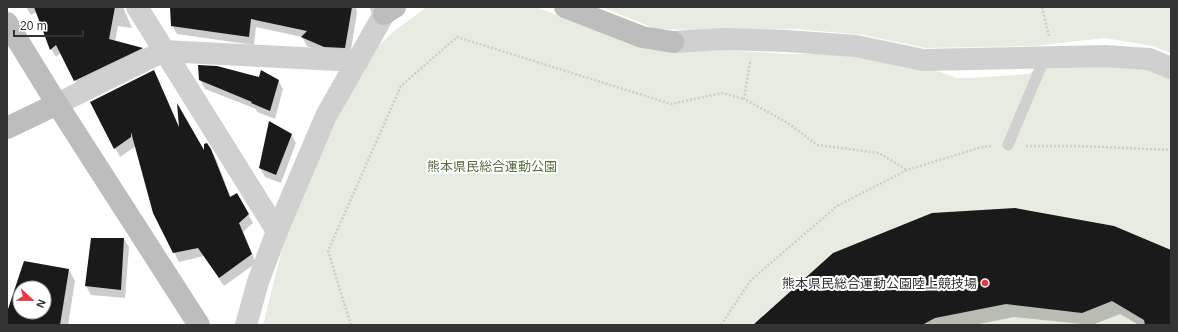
<svg xmlns="http://www.w3.org/2000/svg" width="1178" height="332" font-family="Helvetica,'Noto Sans JP',sans-serif">
<rect width="100%" height="100%" fill="#fff"/>
<path fill="#e6ecdf" d="M427,7H536L641,47L675,52L726,50L789,54H856L940,72L956,78H972L1028,74L1035,70L1102,62L1135,65L1171,78V325H263L286,234L336,121L374,50L394,31Z
M602,7H1171V53L1153,46L1105,38L1034,46L926,48L864,35L796,29L730,31L656,29Z"/>
<path fill="#0003" fill-rule="evenodd" d="M26,7H123L132,28L118,26L115,42L142,48L147,57L80,89L61,53L56,57L51,49L37,12L31,15Z
M171,7H356L357,13L350,56L330,55L307,46L302,37L256,27L254,45L177,34L172,26Z
M158,80L180,129L206,155L207,144L216,159L231,198L236,194L253,223L243,232L256,263L224,286L204,256L179,262L154,213L136,146L120,157L91,102Z
M200,80H278L283,89L275,119L257,112L256,109L205,89Z
M291,134L296,143L281,183L265,177L260,168Z
M124,239L129,247L125,298L91,295L86,286Z
M1171,251V325H1139L1120,314L1092,325L1014,317L974,325H760Z
M25,262L69,270L75,281L68,325H7V315ZM20,288H44V312H20Z"/>
<path fill="#1a1a1a" fill-rule="evenodd" d="M34,7H115L109,39L143,48L74,81L56,45L50,50Z
M170,7H352L345,48L324,47L301,37L307,31L251,19L249,37L171,26Z
M198,65L217,66L259,77L261,70L279,80L270,111L251,103L252,102L199,80Z
M154,70L179,127L177,103L204,150V144L207,143L211,149L230,197L237,193L249,214L239,223L252,254L219,278L198,248L173,253L153,213L131,132V137L114,149L90,102Z
M269,121L292,134L276,175L259,168Z
M1015,208L1114,226L1171,250V325H1145L1144,320L1112,301L1082,313L1006,304L935,318L922,325H753L833,253L932,213Z
M91,238H124L121,290L85,286Z
M24,261L69,269L60,325H7V312ZM20,288H44V312H20Z"/>
<g fill="none" stroke-linecap="round" stroke-linejoin="round">
<path stroke="#cdcdcd" stroke-width="2.5" stroke-dasharray="2 2" stroke-linecap="butt" d="M1042,7L1049,36
M750,62L744,99L788,123L817,145L879,153L907,170
M1026,146H1079L1171,150
M351,325L328,251L401,86L457,37L671,104L722,93L744,99
M721,325L751,280L837,206L907,170L982,147L991,146"/>
<path stroke="#d0d0d0" stroke-width="11" d="M1008,145L1045,57"/>
<path stroke="#d0d0d0" stroke-width="22" d="M137,7L277,231
M673,42L723,39L786,41L856,46L923,60L1106,56L1149,59L1171,68
M57,104L164,51L358,61
M246,325L258,282L277,231L326,116L384,14L381,7"/>
<path stroke="#bdbdbd" stroke-width="22" d="M565,7L642,37L673,42
M384,14L395,7
M7,23L57,104L199,325
M7,128L57,104"/>
</g>
<circle fill="#e63946" stroke="#fff" stroke-width="1.5" cx="985" cy="283" r="4"/>
<g text-anchor="middle" dominant-baseline="central" stroke-width="4" stroke-linejoin="round" paint-order="stroke">
<g font-size="13" fill="#56703f" stroke="#fff">
<text x="492" y="166">熊本県民総合運動公園</text>
</g>
<g font-size="13" fill="#333" stroke="#fff" text-anchor="end">
<text x="977" y="283">熊本県民総合運動公園陸上競技場</text>
</g>
</g>
<rect width="1178" height="332" fill="none" stroke="#333333" stroke-width="16"/>
<g transform="translate(32 300) rotate(112)"><circle r="19" fill="#ffffff" stroke="#adadad"/>
<path d="M0-3L7 15L0 10L-7 15Z" fill="#e63946"/>
<text y="-6" font-size="11" font-weight="bold" text-anchor="middle" fill="#333333">N</text>
</g>
<path d="M14 30v6h69v-6" fill="none" stroke="#333333" stroke-width="2"/>
<text x="20" y="30" font-size="12" fill="#333333" stroke="#ffffff" stroke-width="3" paint-order="stroke">20 m</text>
</svg>
